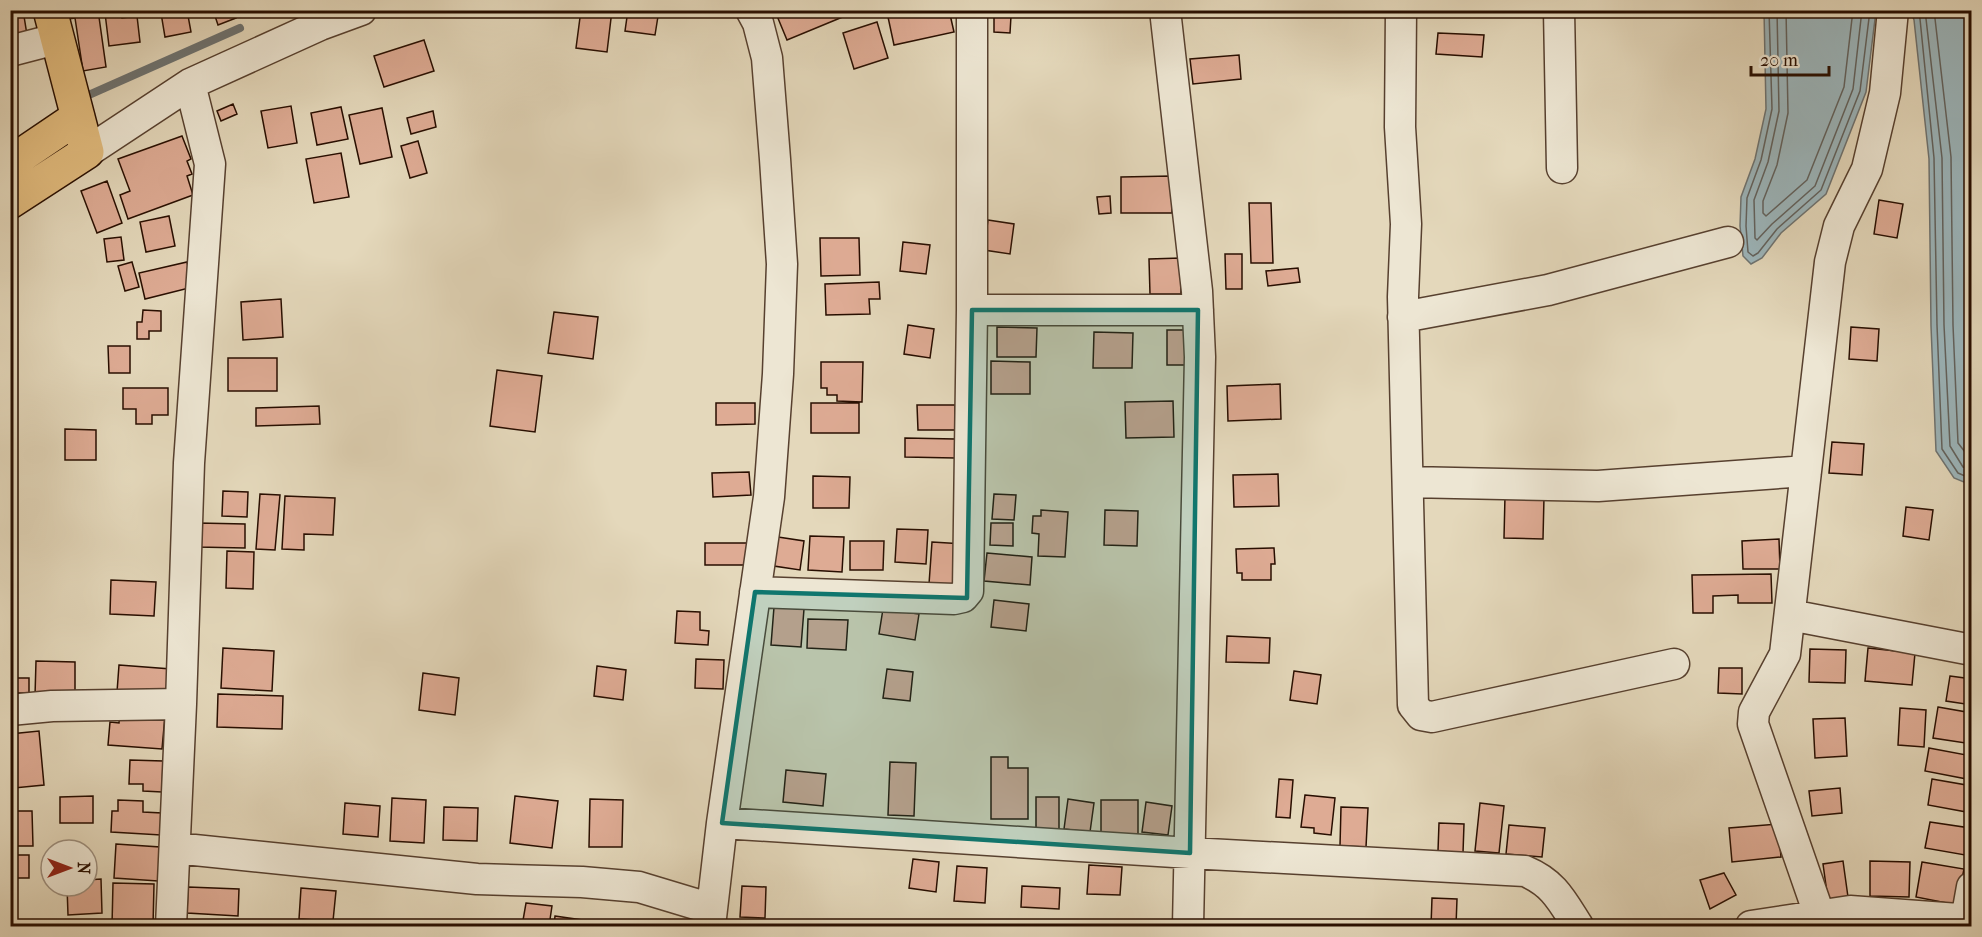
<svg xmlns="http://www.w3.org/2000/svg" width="1982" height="937" font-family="'IM FELL French Canon',serif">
<rect width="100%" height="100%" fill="#e4d8bb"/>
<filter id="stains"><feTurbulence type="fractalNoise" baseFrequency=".00333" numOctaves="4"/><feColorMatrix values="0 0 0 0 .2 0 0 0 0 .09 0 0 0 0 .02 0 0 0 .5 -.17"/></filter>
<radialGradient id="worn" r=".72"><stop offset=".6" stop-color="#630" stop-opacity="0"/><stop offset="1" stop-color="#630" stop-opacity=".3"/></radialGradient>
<path fill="#9cb6bc" stroke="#6e7371" stroke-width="1.5" d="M1764,11H1876L1866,92L1826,194L1781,233L1762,258L1751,264L1743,256L1740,226L1741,197L1755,159L1766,109Z
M1911,11H1971V485L1954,478L1936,451L1931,326L1929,159L1914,20Z"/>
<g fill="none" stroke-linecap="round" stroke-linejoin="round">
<path stroke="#62625e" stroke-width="1.5" d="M1769,10L1772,109L1761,160L1747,198L1746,226L1748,252L1753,256L1758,253L1777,229L1821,190L1860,91L1870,10
M1777,10L1779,111L1768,162L1754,200L1755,238L1757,240L1772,224L1815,186L1853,89L1862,10
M1786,10L1788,113L1777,165L1763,201V213L1766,216L1807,180L1844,87L1853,10
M1917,10L1920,19L1934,158L1937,325L1942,449L1958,473L1972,479
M1925,10L1942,158L1944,325L1950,446L1963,467L1972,470
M1934,10L1951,157L1953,325L1958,443L1972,461"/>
<path stroke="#6e7371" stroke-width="8" d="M91,94L240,28"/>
</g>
<path fill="#deab94" stroke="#280e00" stroke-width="1.5" d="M10,10H23L27,35L10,38Z
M60,10H98L106,67L83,71L75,18L62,20Z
M173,10H187L191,32L165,37L161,13Z
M213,10H233L236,18L218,25Z
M581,10H612L607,52L576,48Z
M628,10H659L655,35L625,31Z
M843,10L845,16L787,40L775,11Z
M918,10H949L954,32L894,45L888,17Z
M121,11L122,18L137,16L140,42L109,46L105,13Z
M994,15L1011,16L1010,33L994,32Z
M877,22L888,58L854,69L843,33Z
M1438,33L1484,35L1482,57L1436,54Z
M424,40L434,71L384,87L374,56Z
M1239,55L1241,79L1193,84L1190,59Z
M233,104L237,114L221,121L217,111Z
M291,106L297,143L268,148L261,111Z
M341,107L348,139L317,145L311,113Z
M382,108L392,157L360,164L349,115Z
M433,111L436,127L411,134L407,118Z
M182,136L191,159L187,161L192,174L187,176L193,195L128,219L120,195L130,191L118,159Z
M418,141L427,173L410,178L401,146Z
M341,153L349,197L314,203L306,159Z
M1171,176L1172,213H1121V177Z
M107,181L122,223L97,233L81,191Z
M1110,196L1111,213L1099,214L1097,197Z
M1879,200L1903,204L1897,238L1874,234Z
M1249,203H1271L1273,263H1251Z
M169,216L175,246L146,252L140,222Z
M988,220L1014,224L1010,254L984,250Z
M121,237L124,260L107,262L104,239Z
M820,238H859L860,275L821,276Z
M903,242L930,245L926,274L900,271Z
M1225,254H1242V289H1226Z
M1181,258V294H1150L1149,259Z
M132,262L139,287L125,291L118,266Z
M187,262L193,287L145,299L139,273Z
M1298,268L1300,282L1268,286L1266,271Z
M879,282L880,299H869L870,314L826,315L825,284Z
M281,299L283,337L243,340L241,302Z
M143,310L161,311V331H149V339H137V322H142Z
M554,312L598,317L593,359L548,353Z
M908,325L934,329L930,358L904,354Z
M997,327L1037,328L1036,357H997Z
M1851,327L1879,329L1877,361L1849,359Z
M1167,330H1194L1186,365H1167Z
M1094,332L1133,333L1132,368H1093Z
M108,346H130V373H109Z
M228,358H277V391H228Z
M991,361L1030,362V394H991Z
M821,362H863L862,402L837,401V395H827V388H821Z
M497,370L542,376L535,432L490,426Z
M1280,384L1281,419L1228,421L1227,386Z
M123,388H168V415H152V424H136V409H123Z
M1173,401L1174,437L1126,438L1125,402Z
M716,403H755V424L716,425Z
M811,403H859V433H811Z
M917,405H955V430H918Z
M319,406L320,424L256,426V408Z
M65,429L96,430V460H65Z
M905,438L955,439V458L905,457Z
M1832,442L1864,444L1862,475L1829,473Z
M749,472L751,495L713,497L712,473Z
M1278,474L1279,506L1234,507L1233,475Z
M813,476L850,477L849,508H813Z
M223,491L248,492L247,517L222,516Z
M260,494L280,495L275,550L256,549Z
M994,494L1016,495L1014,520L992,519Z
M285,496L335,498L333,535L304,534V550L282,549Z
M1505,496L1544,497L1543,539L1504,538Z
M1906,507L1933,510L1929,540L1903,536Z
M1041,510L1068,512L1065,557L1038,556L1039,534L1032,533L1033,516H1041Z
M1105,510L1138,511L1137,546L1104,545Z
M198,523L245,524V548L197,547Z
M991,523H1013V546L990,545Z
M897,529L928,530L926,564L895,562Z
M810,536L844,537L842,572L808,570Z
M778,537L804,541L800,570L774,566Z
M1779,539L1780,569H1743L1742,541Z
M850,541H884L883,570H850Z
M932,542L964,544L961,587L929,584Z
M705,543H747L748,565H705Z
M1274,548L1275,564H1271V580H1242V573H1237L1236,549Z
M227,551L254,552L253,589L226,588Z
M987,553L1032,557L1030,585L984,581Z
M1771,574L1772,603H1738V595L1713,596V613H1693L1692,575Z
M111,580L156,582L154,616L110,614Z
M994,600L1029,604L1026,631L991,627Z
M774,607L804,609L801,647L771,645Z
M883,609L919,614L915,640L879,634Z
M677,611L700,612V630L709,631L708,645L675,643Z
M808,619L848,620L846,650L807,648Z
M1227,636L1270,638L1269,663L1226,662Z
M223,648L274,651L272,691L221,688Z
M1868,648L1915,653L1912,685L1865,681Z
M1810,649L1846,650L1845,683L1809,682Z
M696,659L724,660L723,689L695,688Z
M36,661L75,662V697L35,696Z
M119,665L171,669L169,697L117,692Z
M597,666L626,670L623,700L594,696Z
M1719,668H1742V694L1718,693Z
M887,669L913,672L910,701L883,698Z
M1294,671L1321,675L1317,704L1290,700Z
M423,673L459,678L455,715L419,710Z
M1950,676L1972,679V705L1946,701Z
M13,678H29V693H13Z
M218,694L283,696L282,729L217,727Z
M1938,707L1972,713V744L1933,738Z
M1900,708L1926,710L1924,747L1898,745Z
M120,712L165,716L162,749L108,745L110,722L119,723Z
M1845,718L1847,756L1815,758L1813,719Z
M39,731L44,785L14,788L13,770H10V734Z
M1929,748L1972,756V780L1925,771Z
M991,757H1008V768H1028V819H991Z
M130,760L163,761L162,792L143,791V784H129Z
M890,762L916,763L914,816L888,815Z
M786,770L826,774L823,806L783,802Z
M1279,779L1293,780L1290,818L1276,817Z
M1932,779L1972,786V813L1928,805Z
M1840,788L1842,813L1812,816L1809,791Z
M1305,795L1335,798L1331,835L1314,833V828L1301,827Z
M93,796V823H60V797Z
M515,796L558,801L552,848L510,843Z
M1036,797H1059V830H1036Z
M392,798L426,800L424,843L390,841Z
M590,799L623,800L622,847H589Z
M1068,799L1094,803L1090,832L1064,829Z
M118,800L143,801V812L162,813L161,835L111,832L112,811H118Z
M1101,800H1138V834H1101Z
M1146,802L1172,806L1168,835L1142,832Z
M345,803L380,806L378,837L343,834Z
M1480,803L1504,806L1499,853L1475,851Z
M444,807L478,808L477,841L443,840Z
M1341,807L1368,808L1366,847L1340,846Z
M10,811H32L33,846H10Z
M1930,822L1970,828L1965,855L1925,848Z
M1439,823L1464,824L1463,853L1438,851Z
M1778,824L1781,857L1732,862L1729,828Z
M1509,825L1545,828L1542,857L1506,854Z
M116,844L160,847L158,881L114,878Z
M10,855H29V878H10Z
M913,859L939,862L936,892L909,888Z
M1843,861L1848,897L1828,900L1823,864Z
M1870,861L1910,862L1909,897L1870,896Z
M1922,862L1964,869L1957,905L1916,897Z
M1089,865L1122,867L1120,895L1087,894Z
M957,866L987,868L985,903L954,901Z
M1724,873L1736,895L1710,909L1700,880Z
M101,879L102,913L68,915L67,886H87V880Z
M113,883L154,884L153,926H112Z
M742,886L766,887L765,918L740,917Z
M1022,886L1060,888L1059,909L1021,907Z
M188,887L239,889L238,916L187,913Z
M301,888L336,891L333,921L299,919Z
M1432,898L1457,899L1456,926H1431Z
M526,903L552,906L549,926H522Z
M555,916L582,920L581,926H554Z
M820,921L847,924V926H820Z
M437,922L474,923V926H437Z"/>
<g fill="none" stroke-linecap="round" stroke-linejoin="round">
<g stroke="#57402f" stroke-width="33">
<path id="minor" d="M1165,10L1197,291L1200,357L1188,926
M1401,10L1400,127L1406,224L1403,297L1413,705L1421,715L1432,717L1674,664
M1559,10L1562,168
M10,51L56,39
M87,152L190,84L320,25L361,10
M972,310H1198
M1403,317L1548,290L1728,242
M1408,482L1598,486L1806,471
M755,592L954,599L963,597L968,591L972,310V10
M1790,615L1972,650
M10,710L52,706L181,704
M722,823L1190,853L1525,871C1554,883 1562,901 1578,926
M175,848L477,879L582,882L639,887L712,909
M1819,914L1753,724L1754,712L1785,654L1830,262L1839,226L1867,169L1885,93L1893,10
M171,926L181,704L189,463L210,164L190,84
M710,926L722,823L769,497L778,374L782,264L775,159L767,58L758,23L751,10
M1751,926L1850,911L1972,920
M1965,926L1972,887"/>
</g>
<g stroke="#280e00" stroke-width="36">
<path id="major" d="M10,163L78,117
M10,202L87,152L50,10"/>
</g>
<use href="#minor" stroke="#ede6d3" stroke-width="30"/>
<use href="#major" stroke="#e2bc7e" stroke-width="33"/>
</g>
<path fill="#0f766e" fill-opacity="0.2" stroke="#0f766e" stroke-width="4.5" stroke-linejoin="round" d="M972,310H1198L1190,853L722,823L755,592L967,598Z"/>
<rect width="1982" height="937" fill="none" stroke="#e4d8bb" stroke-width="36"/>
<rect x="12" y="12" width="1958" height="913" fill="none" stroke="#280e00" stroke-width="3"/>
<rect x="18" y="18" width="1946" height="901" fill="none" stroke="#280e00" stroke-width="1.5"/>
<g transform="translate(69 868) rotate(90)"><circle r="28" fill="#ede6d3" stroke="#9e907f" stroke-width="1.5"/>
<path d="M0-4.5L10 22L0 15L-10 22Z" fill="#8f2418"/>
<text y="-9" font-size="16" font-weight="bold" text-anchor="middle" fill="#280e00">N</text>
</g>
<path d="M1751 66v9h78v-9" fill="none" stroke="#280e00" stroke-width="3"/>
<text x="1760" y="66" font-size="18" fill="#280e00" stroke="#ede6d3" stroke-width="4.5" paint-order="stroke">20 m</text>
<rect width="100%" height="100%" filter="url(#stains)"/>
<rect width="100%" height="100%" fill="url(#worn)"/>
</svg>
